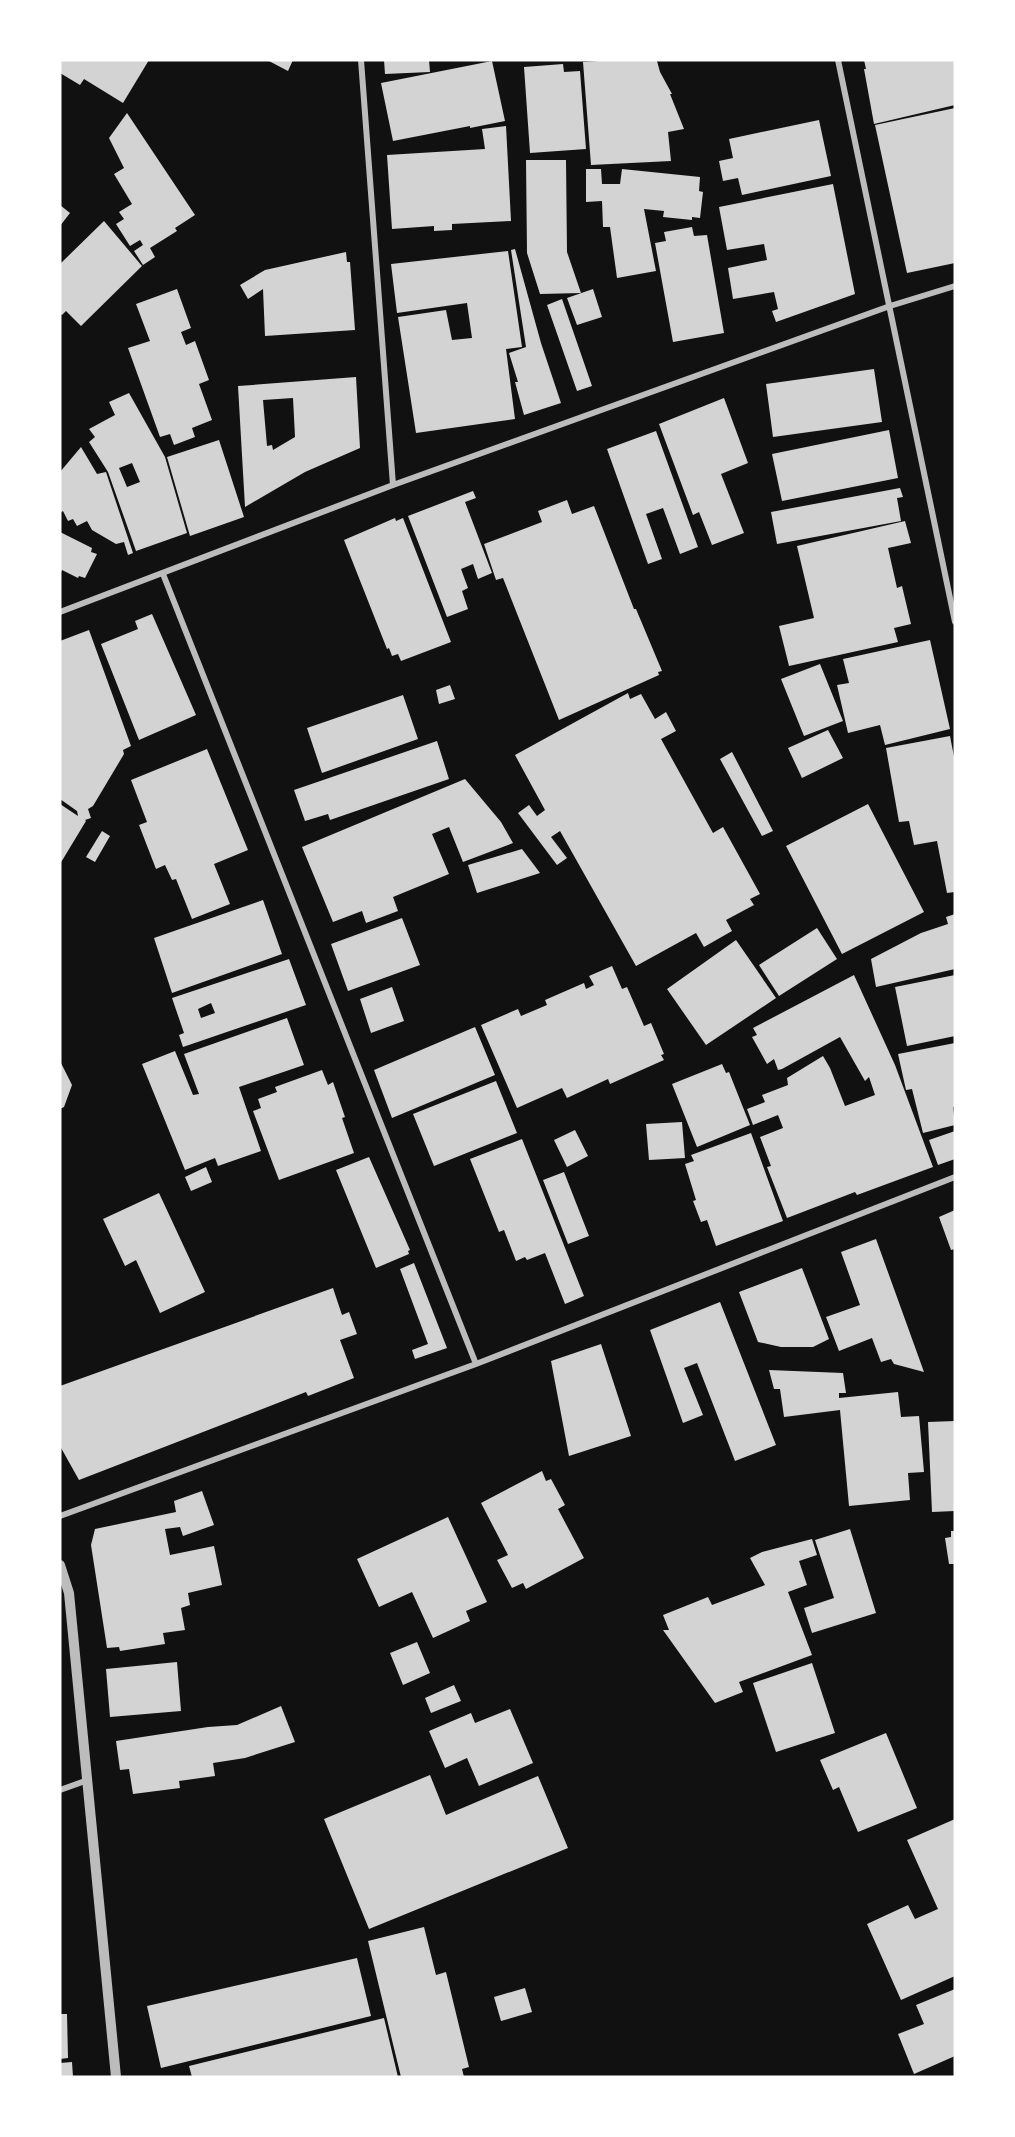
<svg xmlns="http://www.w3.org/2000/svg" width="1015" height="2137" font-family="Manrope,sans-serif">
<rect width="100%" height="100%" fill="#111"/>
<path fill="#d3d3d3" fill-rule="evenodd" d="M60,60H149L123,103L84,79L80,85L60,73Z
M267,60H293L288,71Z
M384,60H429L430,72L385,74Z
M614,60L657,61L660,72L672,94H670L684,129L668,132L671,161L591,165L583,62Z
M864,60H955V105L874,124L864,69H866Z
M492,61L505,121L470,128V126L393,141L381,83Z
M563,64L564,72L580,71L586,149L530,153L524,67Z
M955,108V263L907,273L875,125Z
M127,113L195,215L175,228L177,231L150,248L155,257L143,265L134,251L143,245L140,240L130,246L116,224L124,219L119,212L132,204L114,174L124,168L109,138Z
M819,120L831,176L742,195L738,178L723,181L719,161L733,158L729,139Z
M506,126L511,221L452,224V230L434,231V226L392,229L387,155L485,149L482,129Z
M526,160H566L567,252L581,293L540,294L527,253Z
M586,169H601L602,184H620L622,169L700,177L699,191L703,192L700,218L692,217V220L663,217L664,211L644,209L656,271L617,278L610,227H603L602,201L586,202Z
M833,184L855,294L776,322L772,311L778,309L774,292L733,299L728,268L767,260L764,244L727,250L719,207Z
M60,205L70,213L60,226Z
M104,221L142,266L81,326L66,311L62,315L60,313V264Z
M692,227L694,236L707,235L724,333L673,342L655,243L666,241L664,232Z
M515,249L541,343L561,403L524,415L515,382H518L509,353L526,347L511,250Z
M508,251L522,347L506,349L515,419L416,433L398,317L446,310L452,340L472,338L467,303L397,313L391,264Z
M346,252L347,262H350L355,330L265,336L263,289L248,299L240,285L265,270Z
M177,289L191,328L181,332L186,345L195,341L209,380L199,384L212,420L192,428L195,437L174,445L170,434L160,437L128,348L150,341L136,304Z
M593,289L602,317L577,325L567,298Z
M562,299L592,386L577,391L547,305Z
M874,369L882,422L773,437L766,384Z
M356,377L360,448L305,472L245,507L238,386ZM293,398L295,437L273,450L272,445L267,446L263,400Z
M129,393L165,457L187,533L136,551L108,472L89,442L95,437L89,429L115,415L109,402ZM132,463L140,482L127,487L119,468Z
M724,398L748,463L721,474L744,533L712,545L699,512L693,515L659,424Z
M889,430L898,478L782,501L772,454Z
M656,431L698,547L680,554L663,508L646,514L662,559L648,564L607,449Z
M219,440L244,517L190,536L167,457Z
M81,447L97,474L106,472L133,553L128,555L124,542L116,544L92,530L87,521L77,526L73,519L68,521L63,511L60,513V472Z
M900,488L903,497L897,498L901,521L777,544L771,512Z
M473,491L476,498L465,502L492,573L478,579L473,564L461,569L468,588L462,591L468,609L447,617L408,516Z
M567,500L572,514L594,506L634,609H636L662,671L658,672L659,675L559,720L503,578L496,580L484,544L542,522L538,511Z
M395,518L396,521L403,518L451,642L401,661L398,654L392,656L389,648L387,649L344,540Z
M905,521L911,543L888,548L897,588L902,586L911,624L894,628L898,642L789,666L779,626L814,618L797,546Z
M60,532L92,548L91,552L97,554L85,578L79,576L78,578L62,570L60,574Z
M152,614L196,715L139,740L101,644L138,629L135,621Z
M89,630L131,746L123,750L124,754L93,806L88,809L91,818L85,820L86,821L60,864V804L78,816L77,811L60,799V641Z
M930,640L950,729L885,745L880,725L848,733L837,685L849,683L843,659Z
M820,664L843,721L804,736L781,679Z
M450,685L455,699L439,704L436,690Z
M628,693L630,699L641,694L655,719L666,712L676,731L661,739L713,833L723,827L760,894L750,899L754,905L726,920L732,931L704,947L696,933L636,966L560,831L551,837L567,858L557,865L518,813L529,805L537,816L545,810L515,755Z
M403,695L418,739L322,773L307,728Z
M828,730L843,758L802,778L788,748Z
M950,736L955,762V892L947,893L937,841L914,845L909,821L899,822L886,748Z
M437,741L449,779L330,820L328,814L305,821L294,790Z
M207,749L248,850L214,864L230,904L192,919L176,879L172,880L165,865L156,869L139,825L147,822L131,780Z
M732,752L773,831L762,836L720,759Z
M465,779L501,822L513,843L463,862L449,827L432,834L449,874L393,897L398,911L366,923L362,911L333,922L302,847Z
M868,804L924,912L842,954L786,846Z
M102,831L110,836L95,862L86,857Z
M522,849L540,873L477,893L468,865Z
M263,900L282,954L172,993L154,938Z
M955,914V969L876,987L871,959L921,933L948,924L946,917Z
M402,918L420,965L348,991L331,944Z
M817,928L837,959L779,996L759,965Z
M736,940L776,998L706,1045L667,989Z
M289,959L306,1005L183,1047L179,1035L184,1033L172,998ZM211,1003L215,1013L201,1018L198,1009Z
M612,966L622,989L627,987L644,1026L651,1023L664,1054L661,1055L664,1060L610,1084L608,1079L567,1098L562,1088L517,1108L481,1025L518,1009L521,1016L547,1005L545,1000L584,983L586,989L594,985L589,976Z
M854,975L895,1065L933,1167L857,1195L855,1192L787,1218L767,1167L771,1166L760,1137L783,1128L778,1115L753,1125L747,1109L765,1102L762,1095L788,1085L787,1078L823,1056L830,1068L845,1106L875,1095L869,1077L865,1081L840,1037L782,1069L778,1070L774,1059L767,1064L752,1037L757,1035L753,1028Z
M955,975V1036L907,1046L895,987Z
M392,987L404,1021L371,1033L360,999Z
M287,1018L304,1065L239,1087L261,1151L218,1166L215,1158L185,1170L142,1064L175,1051L193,1095L199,1094L184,1054Z
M475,1027L495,1075L392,1118L374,1070Z
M955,1043V1107H953L955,1125L923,1133L912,1089L906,1090L898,1054Z
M60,1061L72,1085L64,1107L60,1109Z
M722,1064L726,1073L729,1072L750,1125L697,1147L672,1084Z
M322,1070L328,1085L333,1082L345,1117L342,1118L354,1153L279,1180L253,1111L261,1108L258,1099L277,1092L275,1087Z
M496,1081L517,1133L434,1166L413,1114Z
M682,1122L685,1158L649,1160L646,1124Z
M575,1130L588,1156L567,1167L554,1140Z
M955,1131V1159L938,1165L929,1140Z
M751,1133L783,1221L716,1246L707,1220L701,1222L693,1201L696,1200L685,1164L694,1161L691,1155Z
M522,1139L584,1296L565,1304L545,1253L527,1260L525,1257L516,1261L504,1230L499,1232L470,1159Z
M369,1157L410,1250L408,1251L409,1254L376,1268L336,1170Z
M206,1167L212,1182L191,1191L185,1177Z
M564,1172L589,1236L568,1244L543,1180Z
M159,1193L205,1292L160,1313L136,1260L125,1266L103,1219Z
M955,1210V1249L951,1250L939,1217Z
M876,1239L924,1372L894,1364L891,1359L881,1362L872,1338L839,1351L826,1317L860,1305L841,1252Z
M414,1263L447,1348L415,1359L412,1350L428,1344L400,1269Z
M802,1268L829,1339L813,1347H781L758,1342L739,1292Z
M333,1288L342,1315L349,1312L357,1334L340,1340L354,1378L308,1396L306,1392L79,1480L60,1446V1386Z
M720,1302L776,1445L735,1461L697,1363L684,1368L703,1415L683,1423L650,1330Z
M601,1344L631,1436L569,1456L551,1361Z
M769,1370L843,1373L846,1393H839V1398L898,1392L901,1417L919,1416L924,1472L908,1473L910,1500L849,1506L840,1410L784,1417L780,1389H774Z
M955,1421V1511L932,1512L928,1422Z
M542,1471L546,1481L551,1479L565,1505L558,1509L584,1558L526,1589L523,1583L512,1588L497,1560L508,1555L481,1503Z
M202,1491L214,1525L183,1536L180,1527L165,1529L170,1555L214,1546L222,1585L188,1593L190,1605L181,1608L185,1630L163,1633L165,1644L120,1651L119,1647L107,1648L91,1545L95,1529L176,1512L174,1501Z
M448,1517L487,1602L466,1611L470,1621L433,1638L412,1592L379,1607L357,1559Z
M850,1529L876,1613L812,1633L804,1608L834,1598L815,1540Z
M951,1531H955V1564H949L945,1538L951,1537Z
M812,1539L817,1555L799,1561L807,1585L788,1592L812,1655L739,1682L743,1692L715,1703L663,1630H669L663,1615L708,1597L712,1605L765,1585L750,1558L762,1552Z
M417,1642L430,1673L403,1685L390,1653Z
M177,1662L181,1711L110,1717L106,1669Z
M812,1663L835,1733L776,1752L753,1683Z
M454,1685L461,1701L431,1713L425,1698Z
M281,1706L295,1742L245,1758L213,1763L215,1776L179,1781L180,1788L133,1794L129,1769L120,1770L116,1741L208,1727L237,1725Z
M510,1709L533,1763L479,1786L467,1758L445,1768L429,1731L471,1713L475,1723Z
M886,1733L917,1808L858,1832L839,1787L833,1790L820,1760Z
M430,1775L446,1815L538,1776L568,1848L369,1929L324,1819Z
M955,1819V1976L901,2000L867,1924L908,1905L915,1919L938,1909L907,1840Z
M424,1927L436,1975L446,1972L469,2067L462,2069L464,2077H401L368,1941Z
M357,1958L371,2016L161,2068L147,2006Z
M525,1988L532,2012L501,2021L494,1997Z
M955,1989V2056L914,2074L898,2034L924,2024L916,2005Z
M60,2014H67L68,2058L60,2059Z
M384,2018L398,2077H192L189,2066Z
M72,2062L73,2077H60V2063Z"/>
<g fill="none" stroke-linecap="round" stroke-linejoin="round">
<path stroke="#bcbcbc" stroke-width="6" d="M361,60L393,485
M838,60L955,622
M163,574L476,1364
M60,612L393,485L890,306L955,286
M60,1516L476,1364L955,1177
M60,1790L88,1780"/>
<path stroke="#bcbcbc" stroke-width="10" d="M60,1565L69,1593L116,2077"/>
</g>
<rect width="1015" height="2137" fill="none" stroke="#ffffff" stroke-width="123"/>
</svg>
